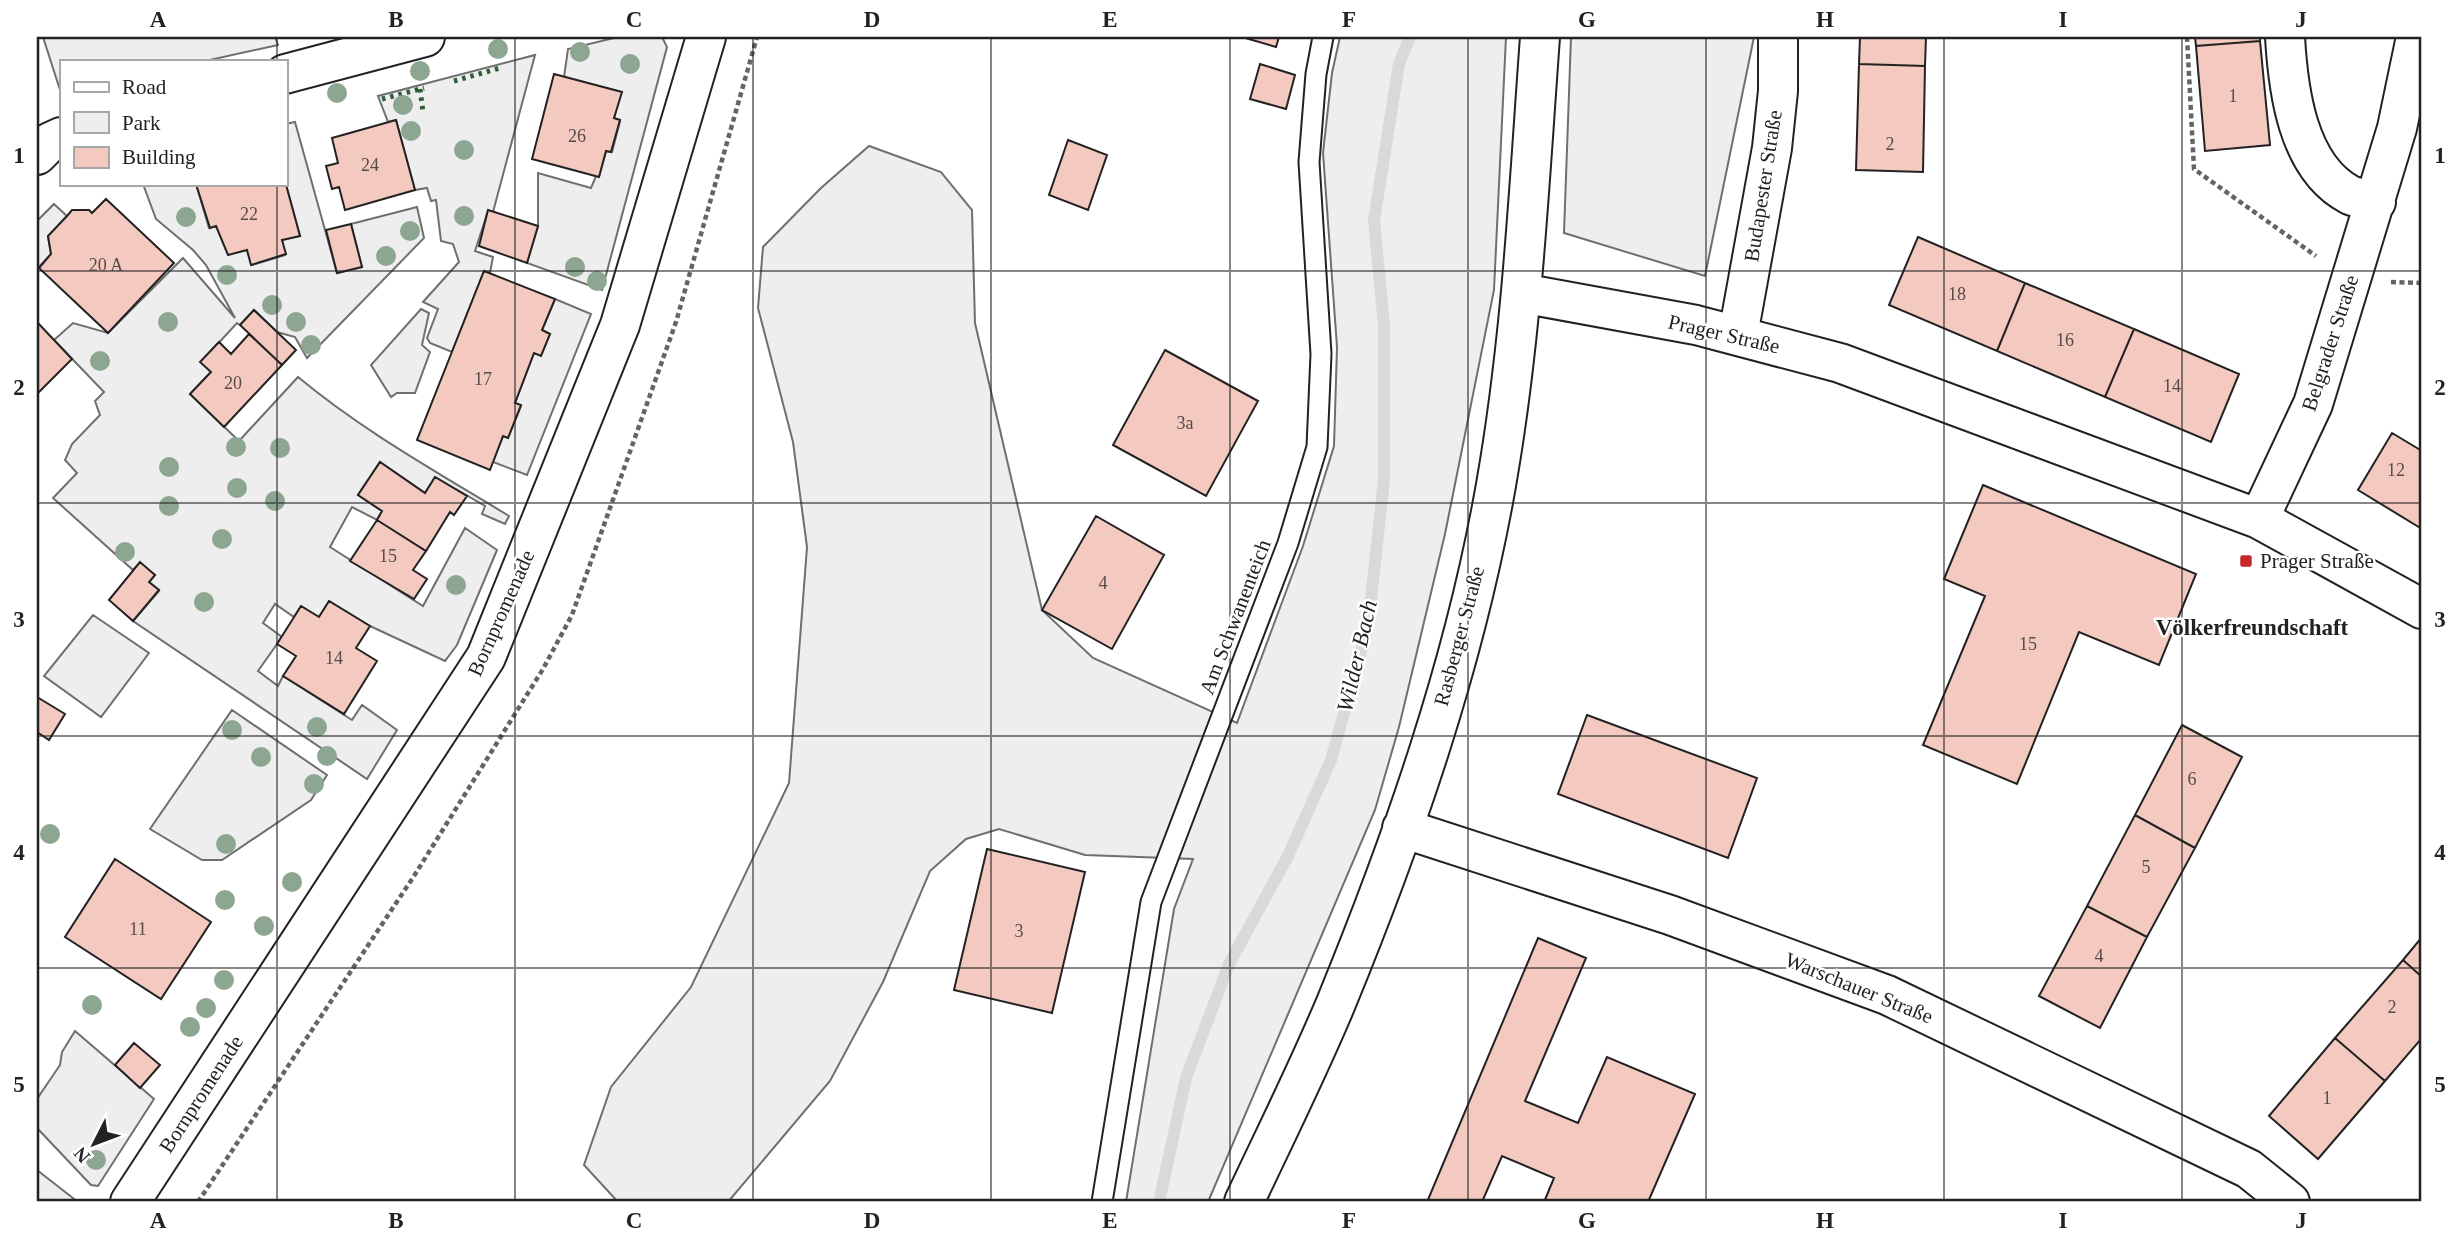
<svg xmlns="http://www.w3.org/2000/svg" width="2459" height="1239" font-family="Georgia,serif">
<rect width="100%" height="100%" fill="#fff"/>
<path fill="#eee" stroke="#6f6f6f" stroke-width="2" d="M43,37H275L278,45L205,61H61V93Z
M618,37H662L667,47L602,290L527,263L538,226V173L591,188L596,176H599L606,151L612,152L620,121L614,118L621,92L564,77L568,49Z
M1340,37H1506L1494,290L1445,534L1399,727L1375,810L1208,1202H1126L1174,909L1193,859L1085,855L999,829L966,839L930,871L883,982L830,1081L728,1202H618L584,1165L611,1087L691,987L789,783L807,547L793,442L758,308L763,247L821,188L869,146L941,172L972,210L975,323L1042,610L1093,658L1237,723L1303,546L1334,446L1337,347L1323,153L1332,73Z
M1571,37H1754L1705,276L1564,233Z
M535,55L493,212L488,211L475,251L493,257L490,273L484,271L452,352L430,343L427,338L438,309L423,302L459,262L453,244L441,241L436,200L431,201L427,188L415,190L396,120L388,122L378,96Z
M295,122L337,273L362,267L351,224L417,207L424,238L307,358L295,337L277,332L254,310L240,325L237,323L201,362L211,372L190,394L239,441L298,377C363,431 437,472 509,516L505,524L482,514L485,506L435,477L425,493L380,462L358,495L382,511L377,520L352,507L330,547L423,606L465,528L497,550L457,645L445,661L370,626L329,601L319,617L301,606L294,617L275,604L263,623L282,637L258,671L278,686L283,676L352,720L362,705L397,730L367,779L133,621L159,591L149,582L155,575L140,563L133,570L53,498L77,473L65,460L72,444L100,415L95,401L104,392L54,340L73,323L108,333L183,258L235,318L206,265L193,250L156,219L143,184H196L209,228L216,226L247,250L252,265L285,255L282,240L300,236L285,181V124Z
M54,204L67,216L48,236L51,254L37,269V221Z
M555,299L591,314L527,475L493,462L503,436L508,438L521,406L515,403L534,353L541,355L550,334L542,330Z
M421,309L429,313L422,345L430,352L415,393H397L391,397L371,365Z
M93,615L149,653L101,717L44,676Z
M232,710L327,775L311,800L222,860H202L150,829Z
M75,1031L154,1099L98,1186L91,1185L37,1128V1099L60,1065L62,1052Z
M37,1170L78,1202H37Z"/>
<g fill="none" stroke-linecap="round" stroke-linejoin="round">
<path stroke="#d9d9d9" stroke-width="12" d="M1159,1202L1186,1078L1229,964L1288,856L1331,760L1368,626L1384,480V326L1374,220L1399,64L1410,37"/>
</g>
<path fill="#f3c9c0" stroke="#222" stroke-width="2" d="M1242,37H1279L1276,47Z
M1860,37H1926L1925,66L1859,64Z
M2195,37H2260V41L2196,46Z
M2260,41L2270,145L2205,151L2196,46Z
M1260,64L1295,75L1286,109L1250,99Z
M1859,64L1925,66L1923,172L1856,170Z
M554,74L622,92L614,118L620,120L611,152L606,151L599,177L532,159Z
M396,120L415,190L345,210L339,187L332,189L326,166L338,163L332,138Z
M1068,140L1107,155L1088,210L1049,195Z
M285,181L300,236L282,240L286,254L251,265L247,250L228,255L216,226L210,228L196,184H285Z
M106,199L174,263L108,333L39,268L51,254L48,236L67,216L72,210H89L92,213Z
M488,210L538,226L527,263L479,246Z
M351,224L362,267L337,273L326,230Z
M1918,237L2025,283L1997,351L1889,305Z
M484,271L555,299L542,330L550,334L541,356L534,353L515,403L521,405L508,438L503,436L490,470L417,440Z
M2025,283L2134,329L2105,397L1997,351Z
M254,310L296,350L282,365L240,325Z
M37,322L72,359L37,394Z
M2134,329L2239,374L2211,442L2105,397Z
M249,334L282,365L224,427L190,394L211,372L200,362L219,342L231,354Z
M1165,350L1258,401L1206,496L1113,445Z
M2392,433L2422,451V529L2358,490Z
M380,462L425,493L435,477L467,496L454,515L450,512L426,551L377,520L382,511L358,495Z
M1983,485L2196,574L2159,665L2079,632L2017,784L1923,745L1985,596L1944,579Z
M1096,516L1164,555L1112,649L1042,610Z
M377,520L426,551L413,570L427,579L414,599L350,561Z
M140,562L155,575L149,582L159,590L133,621L109,600Z
M329,601L370,626L356,648L377,661L344,714L283,676L296,656L277,644L301,606L319,617Z
M37,697L65,714L49,740L37,732Z
M1587,715L1757,778L1728,858L1558,794Z
M2182,725L2242,757L2195,848L2135,815Z
M2135,815L2195,848L2147,937L2087,906Z
M987,849L1085,872L1052,1013L954,990Z
M115,859L211,922L161,999L65,937Z
M2087,906L2147,937L2100,1028L2039,996Z
M2422,937V977L2403,960Z
M1538,938L1586,958L1525,1101L1578,1123L1607,1057L1695,1094L1648,1202H1544L1554,1178L1502,1156L1482,1202H1427Z
M2403,960L2422,977V1038L2385,1081L2335,1038Z
M2335,1038L2385,1081L2318,1159L2269,1116Z
M134,1043L160,1065L140,1088L115,1065Z"/>
<g fill="none" stroke-linecap="round" stroke-linejoin="round">
<g stroke="#222" stroke-width="23">
<path id="lane" d="M1102,1202L1151,902L1288,543L1317,447L1321,354L1309,162L1316,74L1323,37"/>
</g>
<g stroke="#222" stroke-width="42">
<path id="street" d="M2285,37C2288,89 2297,167 2350,195C2358,198 2368,200 2376,202
M285,74L425,37
M37,155L50,142L61,137
M1521,293L1696,325L1840,363L2259,519L2422,609
M1738,335L1772,148L1778,91V37
M2259,519L2313,404L2397,128L2416,37
M1402,828L1670,915L1887,995L2249,1169L2290,1202
M130,1202L486,657L620,325L706,37
M1244,1202C1275,1136 1308,1070 1336,1003C1404,837 1465,662 1496,485C1522,338 1529,186 1540,37"/>
</g>
<path stroke="#646464" stroke-width="4.5" stroke-dasharray="5 3.5" stroke-linecap="butt" d="M2187,37L2194,169L2316,256
M2391,282L2422,283
M198,1202L414,876L543,669L572,615L676,322L757,37"/>
<use href="#lane" stroke="#fff" stroke-width="19"/>
<use href="#street" stroke="#fff" stroke-width="38"/>
<path stroke="#2f5e38" stroke-width="5" stroke-dasharray="3.5 5" stroke-linecap="butt" d="M454,81L500,68
M420,89L423,112
M382,99L424,88"/>
</g>
<g fill="#8da692">
<circle cx="498" cy="49" r="10"/>
<circle cx="580" cy="52" r="10"/>
<circle cx="630" cy="64" r="10"/>
<circle cx="420" cy="71" r="10"/>
<circle cx="337" cy="93" r="10"/>
<circle cx="403" cy="105" r="10"/>
<circle cx="411" cy="131" r="10"/>
<circle cx="464" cy="150" r="10"/>
<circle cx="464" cy="216" r="10"/>
<circle cx="186" cy="217" r="10"/>
<circle cx="410" cy="231" r="10"/>
<circle cx="386" cy="256" r="10"/>
<circle cx="575" cy="267" r="10"/>
<circle cx="227" cy="275" r="10"/>
<circle cx="597" cy="281" r="10"/>
<circle cx="272" cy="305" r="10"/>
<circle cx="168" cy="322" r="10"/>
<circle cx="296" cy="322" r="10"/>
<circle cx="311" cy="345" r="10"/>
<circle cx="100" cy="361" r="10"/>
<circle cx="236" cy="447" r="10"/>
<circle cx="280" cy="448" r="10"/>
<circle cx="169" cy="467" r="10"/>
<circle cx="237" cy="488" r="10"/>
<circle cx="275" cy="501" r="10"/>
<circle cx="169" cy="506" r="10"/>
<circle cx="222" cy="539" r="10"/>
<circle cx="125" cy="552" r="10"/>
<circle cx="456" cy="585" r="10"/>
<circle cx="204" cy="602" r="10"/>
<circle cx="317" cy="727" r="10"/>
<circle cx="232" cy="730" r="10"/>
<circle cx="327" cy="756" r="10"/>
<circle cx="261" cy="757" r="10"/>
<circle cx="314" cy="784" r="10"/>
<circle cx="50" cy="834" r="10"/>
<circle cx="226" cy="844" r="10"/>
<circle cx="292" cy="882" r="10"/>
<circle cx="225" cy="900" r="10"/>
<circle cx="264" cy="926" r="10"/>
<circle cx="224" cy="980" r="10"/>
<circle cx="92" cy="1005" r="10"/>
<circle cx="206" cy="1008" r="10"/>
<circle cx="190" cy="1027" r="10"/>
<circle cx="96" cy="1160" r="10"/>
</g>
<path fill="none" stroke="#222" stroke-width="2" stroke-opacity="0.55" d="M277,37V61M515,37V1202M753,37V1202M991,37V1202M1230,37V1202M1468,37V1202M1706,37V1202M1944,37V1202M2182,37V1202M277,184V1202M37,271H2422M37,503H2422M37,736H2422M37,968H2422"/>
<rect fill="#c62828" stroke="#fff" stroke-width="2.5" x="2239" y="554" width="14" height="14" rx="3.5"/>
<g text-anchor="middle" dominant-baseline="central" stroke-width="5" stroke-linejoin="round" paint-order="stroke">
<g font-size="18" fill="#564c4a">
<text x="2233" y="96">1</text>
<text x="577" y="136">26</text>
<text x="1890" y="144">2</text>
<text x="370" y="165">24</text>
<text x="249" y="214">22</text>
<text x="106" y="265">20 A</text>
<text x="1957" y="294">18</text>
<text x="2065" y="340">16</text>
<text x="483" y="379">17</text>
<text x="233" y="383">20</text>
<text x="2172" y="386">14</text>
<text x="1185" y="423">3a</text>
<text x="2396" y="470">12</text>
<text x="388" y="556">15</text>
<text x="1103" y="583">4</text>
<text x="2028" y="644">15</text>
<text x="334" y="658">14</text>
<text x="2192" y="779">6</text>
<text x="2146" y="867">5</text>
<text x="138" y="929">11</text>
<text x="1019" y="931">3</text>
<text x="2099" y="956">4</text>
<text x="2392" y="1007">2</text>
<text x="2327" y="1098">1</text>
</g>
<g font-size="21" fill="#222" stroke="#fff">
<text transform="translate(1763 186) rotate(-81)">Budapester Straße</text>
<text transform="translate(1724 334) rotate(13)">Prager Straße</text>
<text transform="translate(2330 343) rotate(-72)">Belgrader Straße</text>
<text transform="translate(501 613) rotate(-66)">Bornpromenade</text>
<text transform="translate(1235 617) rotate(-69)">Am Schwanenteich</text>
<text transform="translate(1459 636) rotate(-75)">Rasberger Straße</text>
<text transform="translate(1859 988) rotate(22)">Warschauer Straße</text>
<text transform="translate(201 1094) rotate(-57)">Bornpromenade</text>
</g>
<g font-size="21" fill="#222" stroke="#fff" text-anchor="start">
<text x="2260" y="561">Prager Straße</text>
</g>
<g font-size="23" font-weight="bold" fill="#222" stroke="#fff">
<text x="2252" y="627">Völkerfreundschaft</text>
</g>
<g font-size="23" font-style="italic" fill="#222" stroke="#fff">
<text transform="translate(1357 656) rotate(-77)">Wilder Bach</text>
</g>
</g>
<rect width="2459" height="1239" fill="none" stroke="#ffffff" stroke-width="77"/>
<rect x="60" y="60" width="228" height="126" fill="#ffffff" stroke="#a7a7a7" stroke-width="2"/>
<rect x="74" y="82" width="35" height="10" fill="#ffffff" stroke="#a7a7a7" stroke-width="2"/>
<text x="122" y="94" font-size="21" fill="#222222">Road</text>
<rect x="74" y="112" width="35" height="21" fill="#eeeeee" stroke="#a7a7a7" stroke-width="2"/>
<text x="122" y="130" font-size="21" fill="#222222">Park</text>
<rect x="74" y="147" width="35" height="21" fill="#f3c9c0" stroke="#a7a7a7" stroke-width="2"/>
<text x="122" y="164" font-size="21" fill="#222222">Building</text>
<g transform="translate(94 1144) rotate(228)" stroke="#ffffff" stroke-width="5" paint-order="stroke">
<path d="M0-5L12 26L0 18L-12 26Z" fill="#222222"/>
<text y="-10" font-size="19" font-weight="bold" text-anchor="middle" fill="#222222">N</text>
</g>
<rect x="38" y="38" width="2382" height="1162" fill="none" stroke="#222" stroke-width="2.5"/>
<g font-size="23" text-anchor="middle" font-weight="bold" fill="#222">
<text x="158" y="27">A</text>
<text x="396" y="27">B</text>
<text x="634" y="27">C</text>
<text x="872" y="27">D</text>
<text x="1110" y="27">E</text>
<text x="1349" y="27">F</text>
<text x="1587" y="27">G</text>
<text x="1825" y="27">H</text>
<text x="2063" y="27">I</text>
<text x="2301" y="27">J</text>
<text x="19" y="163">1</text>
<text x="2440" y="163">1</text>
<text x="19" y="395">2</text>
<text x="2440" y="395">2</text>
<text x="19" y="627">3</text>
<text x="2440" y="627">3</text>
<text x="19" y="860">4</text>
<text x="2440" y="860">4</text>
<text x="19" y="1092">5</text>
<text x="2440" y="1092">5</text>
<text x="158" y="1228">A</text>
<text x="396" y="1228">B</text>
<text x="634" y="1228">C</text>
<text x="872" y="1228">D</text>
<text x="1110" y="1228">E</text>
<text x="1349" y="1228">F</text>
<text x="1587" y="1228">G</text>
<text x="1825" y="1228">H</text>
<text x="2063" y="1228">I</text>
<text x="2301" y="1228">J</text>
</g>
</svg>
